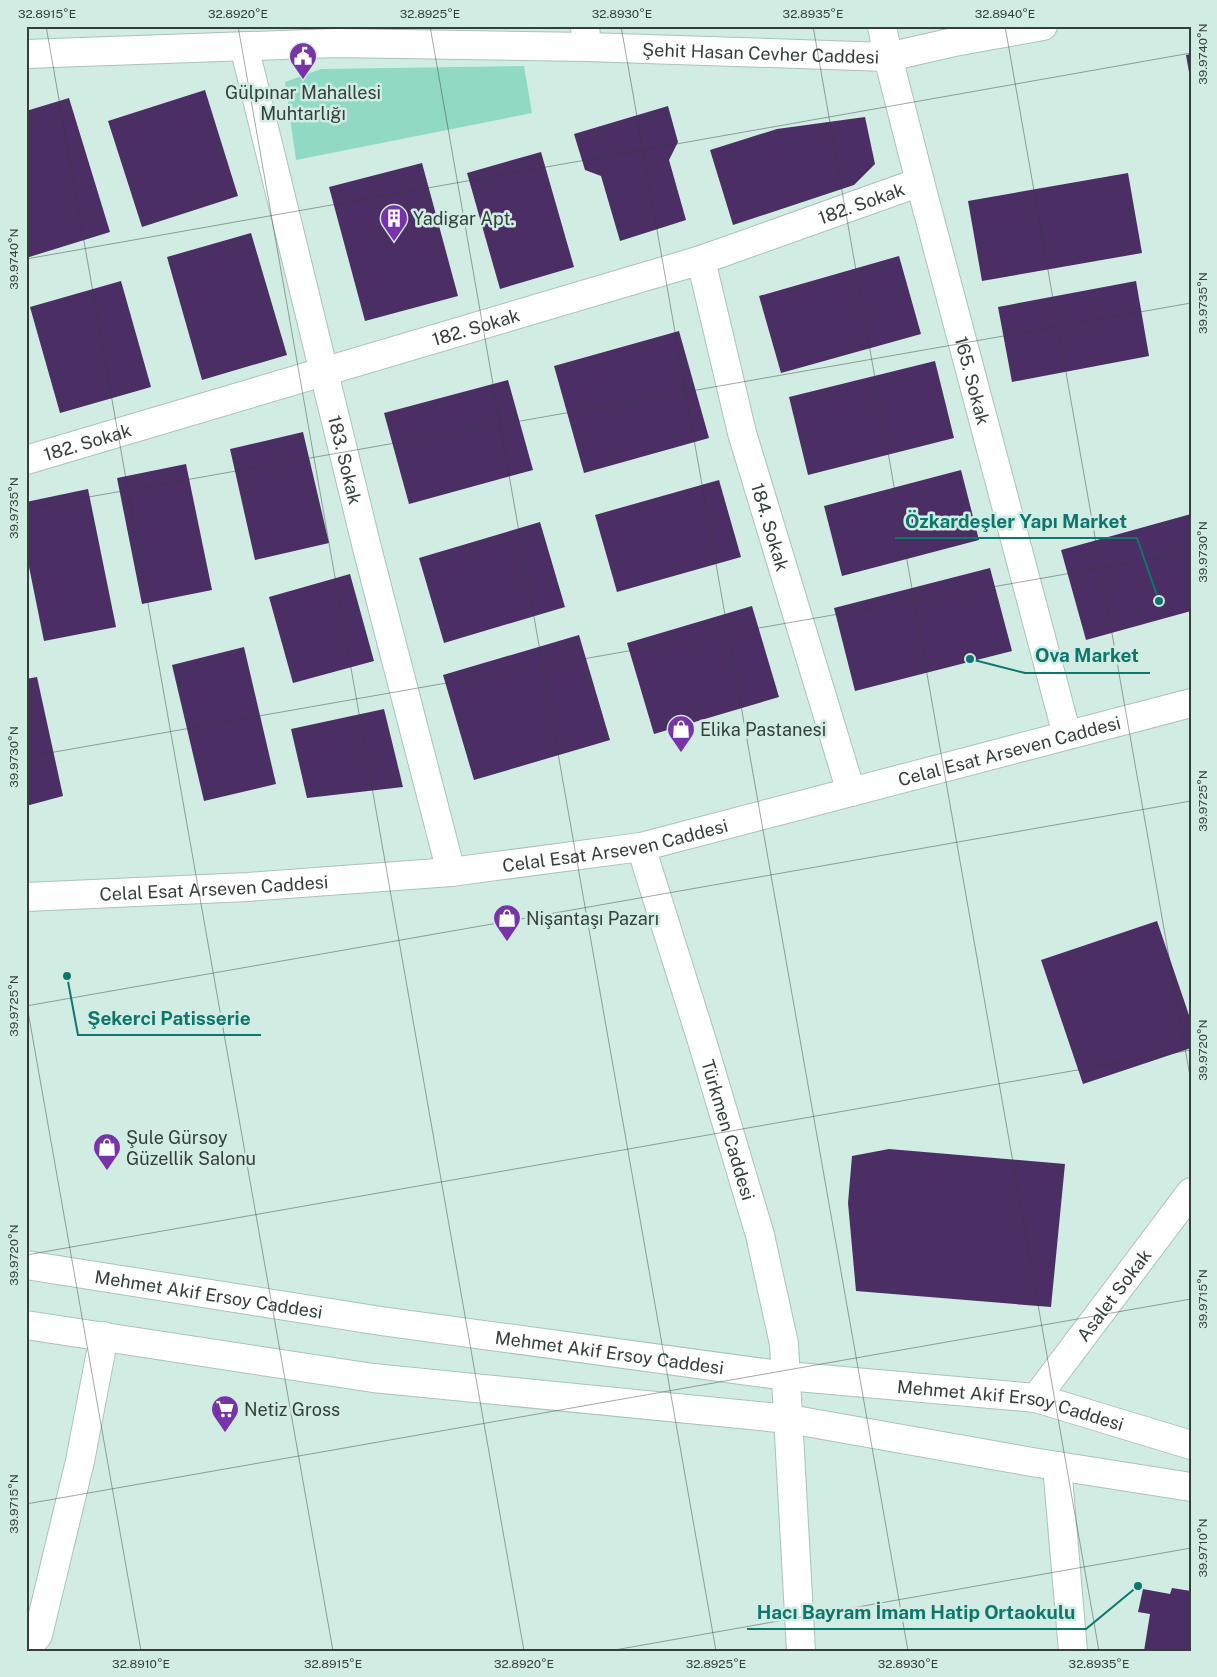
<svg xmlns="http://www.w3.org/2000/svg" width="1217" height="1677" font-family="'Public Sans',sans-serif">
<rect width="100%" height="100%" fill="#d1ece3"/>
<path fill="#90d9c4" d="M524,66L532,113L296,160L285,82L321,69Z"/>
<path fill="#4b2e64" d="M1191,54V78H1190L1186,55Z
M205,90L238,196L142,227L108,121Z
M69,98L110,232L26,258V111Z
M668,106L678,142L669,160L686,220L620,241L601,176L585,170L574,134Z
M865,117L875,164L854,185L733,225L710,150L777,129Z
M541,152L574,267L500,289L467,173Z
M422,163L458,296L365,321L329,187Z
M1128,173L1142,253L982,281L968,201Z
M251,233L287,355L202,380L167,257Z
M899,256L921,334L781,373L759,296Z
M121,281L151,387L60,413L30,307Z
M1136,281L1149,356L1012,382L998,307Z
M679,331L709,438L584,473L554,366Z
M935,361L954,438L808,475L789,397Z
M508,380L533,470L409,504L384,413Z
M303,432L329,543L255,560L230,449Z
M186,464L212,590L142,604L117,478Z
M961,470L979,540L842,576L824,506Z
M719,480L741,557L617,592L595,515Z
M88,489L116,627L44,641L26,552V502Z
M1191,514V611L1086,640L1061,550Z
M540,522L565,607L444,643L419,558Z
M990,568L1012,651L855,691L834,608Z
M350,574L374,661L293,683L269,597Z
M752,606L779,697L654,734L627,643Z
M579,635L610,740L474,780L443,675Z
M244,647L276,784L204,801L172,665Z
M37,677L63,796L26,806V679Z
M384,709L403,787L307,798L291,729Z
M1157,921L1191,1021V1048L1083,1084L1041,960Z
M889,1149L1065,1164L1051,1307L856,1291L848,1203L852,1156Z
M1172,1588L1191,1591V1651H1144L1150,1614L1138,1612L1143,1589L1170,1594Z"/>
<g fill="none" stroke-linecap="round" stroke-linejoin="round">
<g stroke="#a9c3ba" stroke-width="30">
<g id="street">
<path d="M585,26L587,47"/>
<path id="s1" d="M882,26L888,57L920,182L1067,735"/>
<path id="s2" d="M244,46L367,548L451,872"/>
<path id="s3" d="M701,260L742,433L851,792"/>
<path id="s4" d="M26,460L701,260L920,182"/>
<path id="s5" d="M641,847L702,1041L760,1235L784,1344L801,1651"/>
<path id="s6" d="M1036,1398L1191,1192"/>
<path d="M1057,1466L1073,1651"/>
<path d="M26,1650L38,1635L80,1461L104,1336"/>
</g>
</g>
<g stroke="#a9c3ba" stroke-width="30">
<g id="secondary">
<path id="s7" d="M26,54L336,43L587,47L888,57L954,42L1043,26"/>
<path id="s8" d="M26,897L248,887L451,872L641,847L1191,703"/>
<path id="s9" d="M26,1265L381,1321L786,1376L1036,1398L1191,1445"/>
<path d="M26,1325L373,1378L789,1419L1032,1462L1191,1487"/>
</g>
</g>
<use href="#street" stroke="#fff" stroke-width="28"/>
<use href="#secondary" stroke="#fff" stroke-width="28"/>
</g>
<path fill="none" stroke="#343f3c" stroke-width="1" stroke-opacity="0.45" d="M46,26L333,1651M238,26L524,1651M430,26L716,1651M621,26L908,1651M813,26L1099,1651M1005,26L1191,1082M26,259L1191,53M26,508L1191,303M26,757L1191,552M26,1000L141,1651M26,1006L1191,801M26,1255L1191,1050M26,1504L1191,1299M609,1651L1191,1548"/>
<defs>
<g id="civic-pin" transform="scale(1.4375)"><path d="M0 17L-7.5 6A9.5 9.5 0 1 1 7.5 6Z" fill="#7734a8" stroke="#d1ece3"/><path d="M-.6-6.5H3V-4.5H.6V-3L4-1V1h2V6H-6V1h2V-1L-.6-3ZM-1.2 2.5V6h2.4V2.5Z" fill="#fff"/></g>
<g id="building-pin" transform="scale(1.4375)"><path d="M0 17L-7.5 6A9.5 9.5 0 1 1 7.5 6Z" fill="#7734a8" stroke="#d1ece3"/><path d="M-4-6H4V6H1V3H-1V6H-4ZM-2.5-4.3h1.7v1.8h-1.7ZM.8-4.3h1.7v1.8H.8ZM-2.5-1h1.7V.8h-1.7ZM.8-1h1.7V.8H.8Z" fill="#fff"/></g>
<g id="shop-pin" transform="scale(1.4375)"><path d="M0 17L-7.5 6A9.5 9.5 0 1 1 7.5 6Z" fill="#7734a8" stroke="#d1ece3"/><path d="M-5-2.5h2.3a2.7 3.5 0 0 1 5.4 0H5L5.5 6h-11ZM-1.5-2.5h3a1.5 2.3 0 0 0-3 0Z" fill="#fff"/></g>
<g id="supermarket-pin" transform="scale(1.4375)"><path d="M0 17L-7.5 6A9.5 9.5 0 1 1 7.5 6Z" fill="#7734a8" stroke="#d1ece3"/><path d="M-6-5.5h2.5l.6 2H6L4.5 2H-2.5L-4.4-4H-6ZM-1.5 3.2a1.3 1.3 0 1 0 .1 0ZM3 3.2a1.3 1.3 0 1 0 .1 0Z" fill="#fff"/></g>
</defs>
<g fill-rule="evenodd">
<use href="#civic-pin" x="303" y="56"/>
<use href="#building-pin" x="394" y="218"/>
<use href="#shop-pin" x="681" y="729"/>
<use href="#shop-pin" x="507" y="918"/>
<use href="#shop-pin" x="107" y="1147"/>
<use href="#supermarket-pin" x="225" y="1409"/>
</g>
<g text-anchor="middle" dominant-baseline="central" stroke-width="5" stroke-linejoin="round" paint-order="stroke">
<g font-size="18" fill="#343f3c" stroke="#d1ece3">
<text stroke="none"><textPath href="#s7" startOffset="735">Şehit Hasan Cevher Caddesi</textPath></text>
<text stroke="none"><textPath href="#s4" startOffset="874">182. Sokak</textPath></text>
<text stroke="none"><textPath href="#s4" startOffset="469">182. Sokak</textPath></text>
<text stroke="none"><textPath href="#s1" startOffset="366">165. Sokak</textPath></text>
<text stroke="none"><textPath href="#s4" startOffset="64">182. Sokak</textPath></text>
<text stroke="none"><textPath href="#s2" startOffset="426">183. Sokak</textPath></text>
<text stroke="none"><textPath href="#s3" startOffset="276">184. Sokak</textPath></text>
<text stroke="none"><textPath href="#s8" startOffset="998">Celal Esat Arseven Caddesi</textPath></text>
<text stroke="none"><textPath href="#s8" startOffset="592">Celal Esat Arseven Caddesi</textPath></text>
<text stroke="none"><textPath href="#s8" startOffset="188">Celal Esat Arseven Caddesi</textPath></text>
<text stroke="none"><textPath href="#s5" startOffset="296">Türkmen Caddesi</textPath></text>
<text stroke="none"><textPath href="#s9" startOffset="185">Mehmet Akif Ersoy Caddesi</textPath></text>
<text stroke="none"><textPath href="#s6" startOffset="129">Asalet Sokak</textPath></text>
<text stroke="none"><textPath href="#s9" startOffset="590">Mehmet Akif Ersoy Caddesi</textPath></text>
<text stroke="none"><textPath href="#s9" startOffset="995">Mehmet Akif Ersoy Caddesi</textPath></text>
</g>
<g font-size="18" fill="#343f3c" stroke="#d1ece3" text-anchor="start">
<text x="303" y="92" text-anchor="middle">Gülpınar Mahallesi<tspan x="303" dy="21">Muhtarlığı</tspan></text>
<text x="413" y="218">Yadigar Apt.</text>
<text x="700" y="729">Elika Pastanesi</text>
<text x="526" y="918">Nişantaşı Pazarı</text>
<text x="126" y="1137">Şule Gürsoy<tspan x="126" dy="21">Güzellik Salonu</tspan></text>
<text x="244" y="1409">Netiz Gross</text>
</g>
</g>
<path fill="none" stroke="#0f766e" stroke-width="2" d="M1159 601L1137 538H895M970 659L1025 673H1150M67 976L78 1035H261M1138 1586L1086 1629H747"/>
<g fill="#0f766e" stroke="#d1ece3" stroke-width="2">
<circle cx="1159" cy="601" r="5"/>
<circle cx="970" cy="659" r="5"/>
<circle cx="67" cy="976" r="5"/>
<circle cx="1138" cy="1586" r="5"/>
</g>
<g font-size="19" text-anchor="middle" font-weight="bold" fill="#0f766e" stroke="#d1ece3" stroke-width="5" stroke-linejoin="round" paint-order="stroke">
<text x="1016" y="528">Özkardeşler Yapı Market</text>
<text x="1087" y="662">Ova Market</text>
<text x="169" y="1025">Şekerci Patisserie</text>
<text x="916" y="1619">Hacı Bayram İmam Hatip Ortaokulu</text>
</g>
<rect width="1217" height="1677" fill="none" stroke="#d1ece3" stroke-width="55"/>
<rect x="28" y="28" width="1162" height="1622" fill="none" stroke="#343f3c" stroke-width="2"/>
<g font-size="12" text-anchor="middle" fill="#343f3c">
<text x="47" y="18">32.8915°E</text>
<text x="238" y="18">32.8920°E</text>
<text x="430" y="18">32.8925°E</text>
<text x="622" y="18">32.8930°E</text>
<text x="813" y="18">32.8935°E</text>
<text x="1005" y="18">32.8940°E</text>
<text transform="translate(1203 54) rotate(-90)" y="4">39.9740°N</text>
<text transform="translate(14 259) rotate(-90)" y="4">39.9740°N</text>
<text transform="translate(1203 303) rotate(-90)" y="4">39.9735°N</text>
<text transform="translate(14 508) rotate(-90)" y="4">39.9735°N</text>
<text transform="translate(1203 552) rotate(-90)" y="4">39.9730°N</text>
<text transform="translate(14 757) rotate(-90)" y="4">39.9730°N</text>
<text transform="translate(1203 801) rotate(-90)" y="4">39.9725°N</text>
<text transform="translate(14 1006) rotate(-90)" y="4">39.9725°N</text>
<text transform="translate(1203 1050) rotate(-90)" y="4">39.9720°N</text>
<text transform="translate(14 1255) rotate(-90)" y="4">39.9720°N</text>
<text transform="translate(1203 1299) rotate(-90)" y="4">39.9715°N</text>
<text transform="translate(14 1504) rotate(-90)" y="4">39.9715°N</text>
<text transform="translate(1203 1548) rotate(-90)" y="4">39.9710°N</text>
<text x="141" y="1668">32.8910°E</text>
<text x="333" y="1668">32.8915°E</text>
<text x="524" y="1668">32.8920°E</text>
<text x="716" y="1668">32.8925°E</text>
<text x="908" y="1668">32.8930°E</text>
<text x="1099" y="1668">32.8935°E</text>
</g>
</svg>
